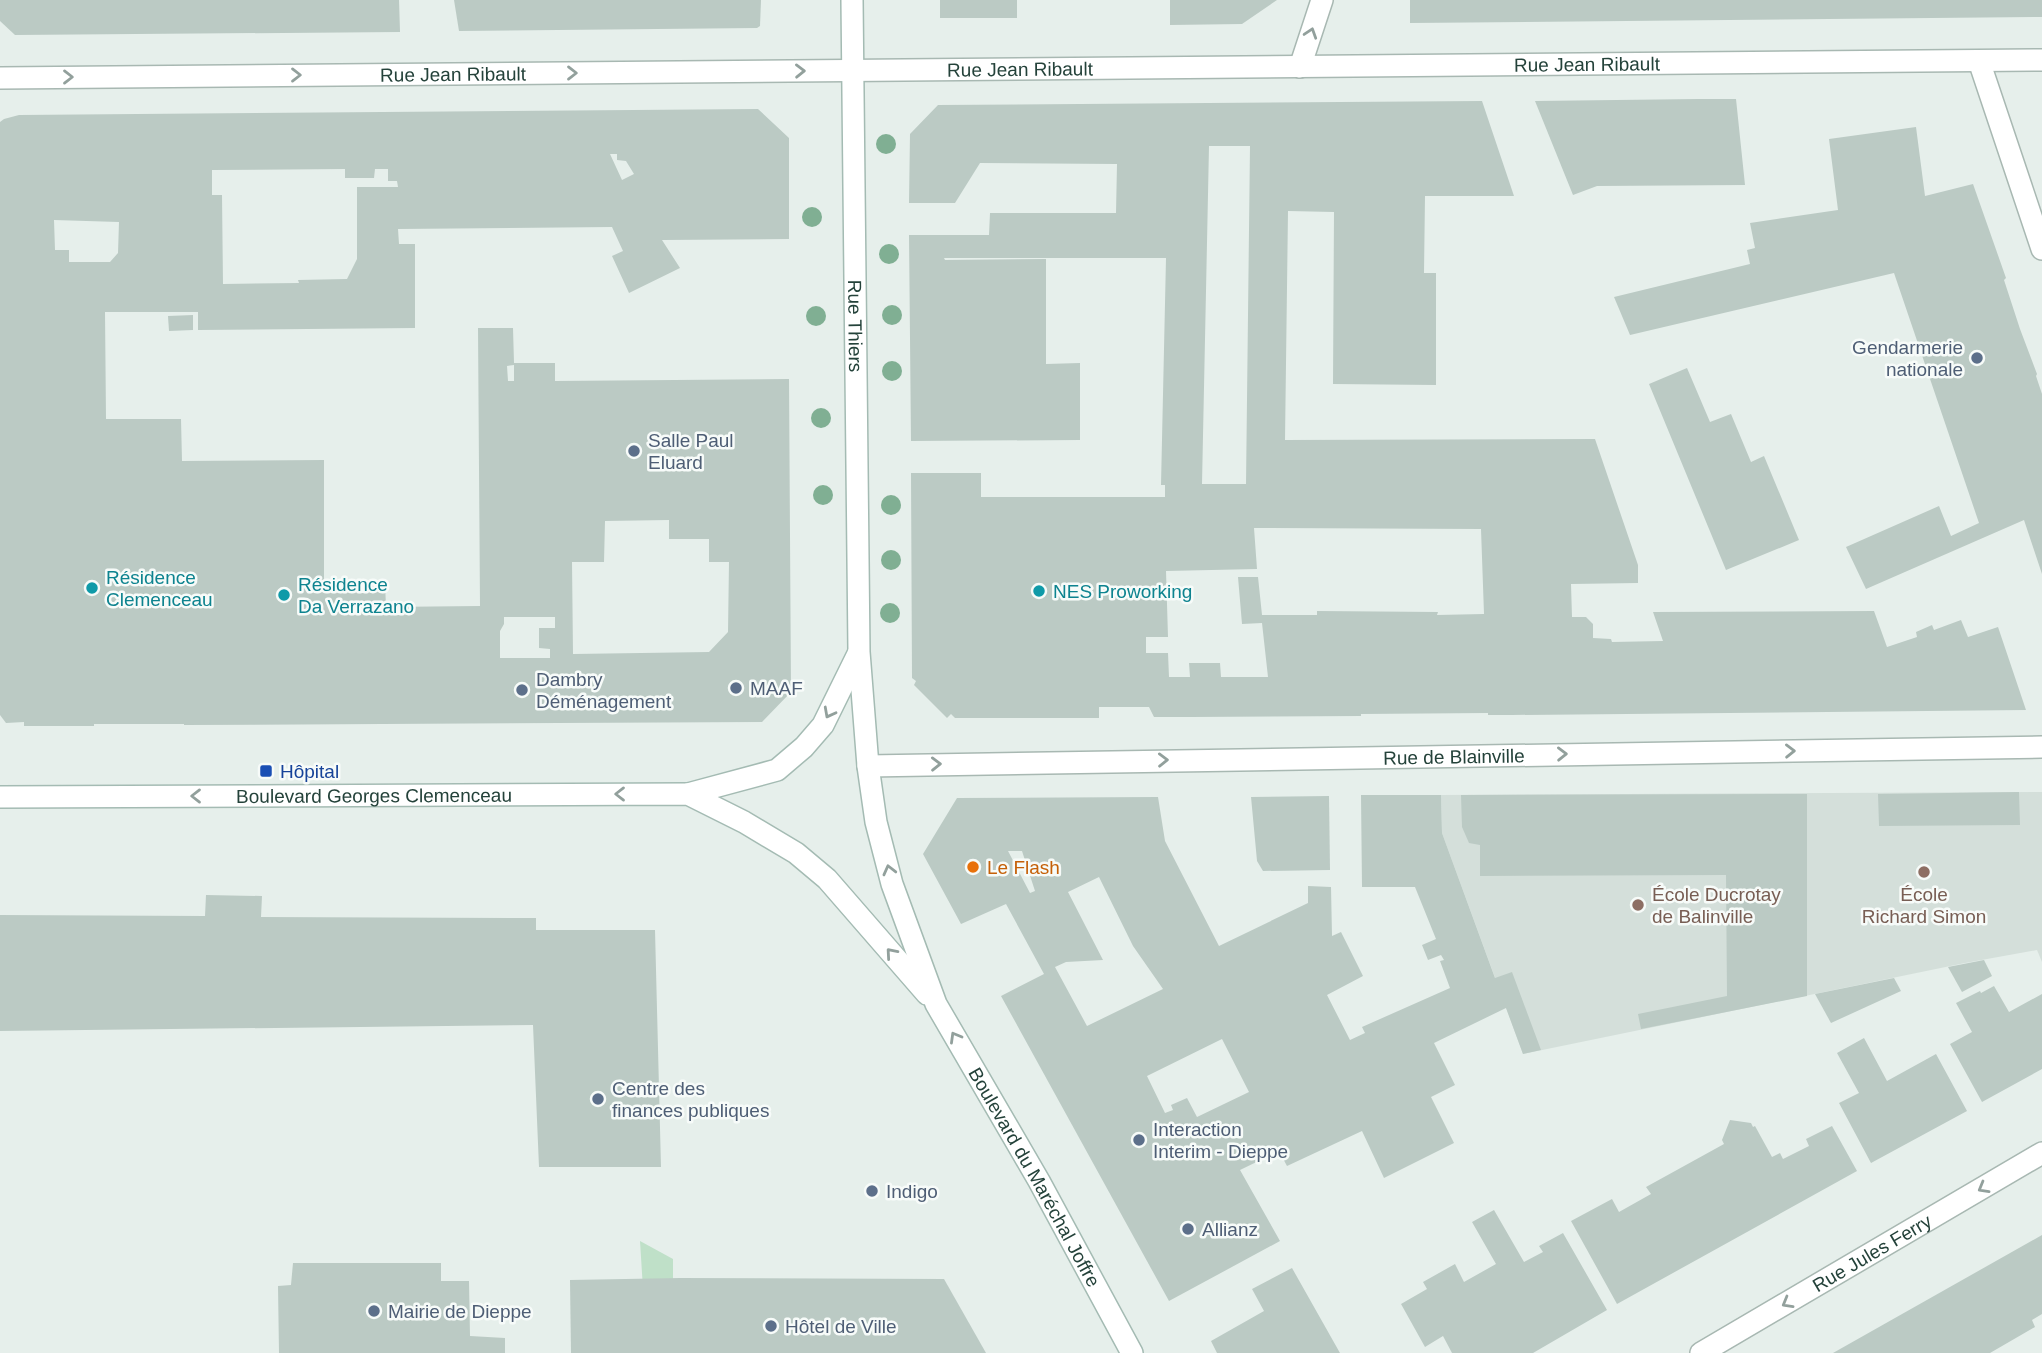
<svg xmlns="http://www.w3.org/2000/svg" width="2042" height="1353" font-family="Arial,sans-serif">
  <rect width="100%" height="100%" fill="#e6efeb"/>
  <polygon fill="#d4dfda" points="2042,792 2042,962 2037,950 1965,963 1523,1054 1442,833 1441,795"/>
  <polygon fill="#bfe0c8" points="640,1241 673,1259 673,1353 647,1353"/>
  <g fill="#bbcac4" fill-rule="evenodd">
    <polygon points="0,0 399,0 400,32 15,35 0,21"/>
    <polygon points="454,0 761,0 760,26 757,28 459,31"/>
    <rect x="940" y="0" width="77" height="18"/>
    <polygon points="1170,0 1277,0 1242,24 1170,25"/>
    <polygon points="1410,0 2042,0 2042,17 1410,23"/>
    <polygon points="1698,99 1736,99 1745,185 1597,186 1573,195 1535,101"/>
    <path d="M1482,101l32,95h-89l-1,77h12v112l-103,-1 1,-172 -46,-1 -3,229 310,-1 43,126v18l-67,1 1,33h14l7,7v14l18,1 1,3 51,-1 -10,-29 221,-1 13,36 30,-10 -1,-5 16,-7 2,5 27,-10 7,17 30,-10 28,83 -514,5h-24v-2l-127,1v2l-171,1h-36l-5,-10h-50v11h-144l-4,-4 -4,4 -33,-33 2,-4 -4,-3 -1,-205h70v24h184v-12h-4l5,-227h-222l1,2 101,-1v105l34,-1v77l-169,1 -2,-206h80l1,-22h126l1,-49 -137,-1 -25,40h-46l1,-69 28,-29zM1209,146h41l-4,338h-44zM1254,528l227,1 3,85 -47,1 1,-3 -121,-1v4h-55l-4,-38h-20l4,47 20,-1 6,54h-47l-1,-14h-31l1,14h-21l-1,-24h-22v-16h22l-2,-66 91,-2z"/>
    <path d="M758,109l31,29v101l-127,1 18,28 -51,25 -17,-37 11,-5 -11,-24 -214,2 1,15h16v84l-217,2v-18h-93l1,107h75l1,42 142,-1v124l61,-1 1,24 94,-1 -2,-278h35l1,35h41v18l234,-2 2,313 -29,30 -578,3v-1h-90v2h-70v-4l-18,1 -6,-8v-593l4,-3 15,-4zM610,154h7v6l9,1 8,13 -12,6zM345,169v9h29l1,-9h13v12h9l1,6h-41v72l-10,20 -49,1 1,3 -76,1 -1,-89h-10v-25zM54,220l65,2 -1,31 -8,9h-41v-12h-14zM514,365v16h-6l-1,-15zM669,520v19h40v23h20l-1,70 -19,20 -136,2 -1,-92h32l1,-41zM504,617h51v11h-16v20l11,1v9h-50v-27l4,-7z"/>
    <polygon points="1916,127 1925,196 1973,184 2006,278 2004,280 2020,329 2037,374 2036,376 2042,394 2042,574 2024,520 1866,589 1846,547 1939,506 1951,536 1979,523 1894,273 1630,335 1614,297 1750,264 1747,250 1755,248 1750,223 1838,210 1829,139"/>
    <polygon points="193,315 193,330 169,331 168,316"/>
    <polygon points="1687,368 1710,422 1731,414 1751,462 1764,456 1799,540 1726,570 1649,384"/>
    <polygon points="2019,792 2020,825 1879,826 1878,794"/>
    <polygon points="1807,794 1807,996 1641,1029 1638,1014 1727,996 1726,875 1480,876 1480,845 1469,843 1462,827 1461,795"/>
    <path d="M1361,795h80l1,38 53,145 17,-6 29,78 -18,4 -17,-46 -72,35 21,42 -24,12 23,46 -70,35 -22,-47 -75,35 -8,-15 -39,19 40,71 -111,60 -168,-305 43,-22 -38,-70 -45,20 -38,-70 34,-56 201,-1 7,44 54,105 89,-43v-17l23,1 1,49 9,-4 22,44 -36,19 23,45 15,-7 -3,-6 88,-39 -10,-27 4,-1 -3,-5 -13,5 -6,-15 14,-6 -21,-52h-53zM1008,851h14l13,40 -5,2zM1099,877l34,69 30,43 -76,37 -32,-59 11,-5 37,-2 -35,-68zM1222,1039l27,53 -52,25 -10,-19 -16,7 2,5 -8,3 -18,-37z"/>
    <polygon points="1329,796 1330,870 1263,871 1257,861 1251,797"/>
    <polygon points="206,895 262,896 261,917 536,918 536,930 655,930 661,1167 539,1167 533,1025 0,1031 0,915 205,916"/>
    <polygon points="1984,960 1992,976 1962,992 1948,967"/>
    <polygon points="1894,978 1901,991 1831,1023 1815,994"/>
    <polygon points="1994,986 2009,1012 2042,994 2042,1069 1982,1102 1950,1044 1972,1032 1956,1003 1980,991 1981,993"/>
    <polygon points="1864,1038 1887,1081 1936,1054 1967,1111 1871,1163 1839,1103 1859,1093 1837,1053"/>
    <polygon points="1730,1120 1751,1123 1753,1127 1755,1126 1772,1157 1780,1153 1783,1159 1809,1146 1806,1139 1832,1126 1857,1171 1617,1304 1571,1221 1612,1199 1619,1212 1651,1194 1646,1187 1724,1144 1722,1140"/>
    <polygon points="1494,1210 1524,1262 1543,1252 1539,1246 1563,1233 1607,1310 1533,1353 1452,1353 1443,1336 1425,1347 1401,1304 1427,1289 1423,1282 1455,1264 1464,1282 1496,1264 1472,1222"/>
    <polygon points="2042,1235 2042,1314 2032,1320 2035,1327 1990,1353 1833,1353"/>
    <polygon points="293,1263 441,1263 441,1281 469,1281 470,1336 505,1338 505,1353 279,1353 278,1286 291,1285"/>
    <polygon points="1292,1268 1340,1353 1217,1353 1211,1341 1264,1311 1252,1289"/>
    <polygon points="680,1278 944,1279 986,1353 571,1353 570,1280"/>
  </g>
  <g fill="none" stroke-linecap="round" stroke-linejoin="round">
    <defs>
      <g id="minor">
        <polyline points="1979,61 2042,249"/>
        <polyline points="1300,67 1322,0"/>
        <path id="s1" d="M0,78l2042,-18"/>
        <path id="s2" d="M868,766l1174,-19"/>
        <path id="s3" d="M1701,1353l341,-200"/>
      </g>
      <g id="secondary">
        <path id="s4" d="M852,0l7,652 9,114 8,56 16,62 44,120 103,177 93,172"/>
        <polyline points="688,794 777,770 804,747 823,725 858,654"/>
        <path id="s5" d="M0,797l688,-3 56,28 52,31 31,26 100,115"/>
      </g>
    </defs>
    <use href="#minor" stroke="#a8b8b2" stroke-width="24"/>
    <use href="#secondary" stroke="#a4bbb3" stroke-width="24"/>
    <use href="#minor" stroke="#fff" stroke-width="21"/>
    <use href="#secondary" stroke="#fff" stroke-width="21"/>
  </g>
  <g fill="#80af93">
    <circle cx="886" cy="144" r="10"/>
    <circle cx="812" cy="217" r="10"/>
    <circle cx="889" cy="254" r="10"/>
    <circle cx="892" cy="315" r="10"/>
    <circle cx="816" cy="316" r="10"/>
    <circle cx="892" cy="371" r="10"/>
    <circle cx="821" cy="418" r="10"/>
    <circle cx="823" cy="495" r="10"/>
    <circle cx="891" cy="505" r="10"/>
    <circle cx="891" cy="560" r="10"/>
    <circle cx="890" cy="613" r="10"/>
  </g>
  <defs><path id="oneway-chevron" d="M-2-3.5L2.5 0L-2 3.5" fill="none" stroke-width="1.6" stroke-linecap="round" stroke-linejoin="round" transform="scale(1.75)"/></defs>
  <g stroke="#92a09c">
    <use href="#oneway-chevron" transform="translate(1311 33) rotate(-72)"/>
    <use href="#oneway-chevron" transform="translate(800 71) rotate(-1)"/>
    <use href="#oneway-chevron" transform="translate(572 73)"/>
    <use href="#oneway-chevron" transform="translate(296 75)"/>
    <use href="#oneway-chevron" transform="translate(68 77)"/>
    <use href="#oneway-chevron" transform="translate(829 713) rotate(118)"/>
    <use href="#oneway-chevron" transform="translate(1790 751) rotate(-1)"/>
    <use href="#oneway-chevron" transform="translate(1562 754) rotate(-1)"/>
    <use href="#oneway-chevron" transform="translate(1163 760) rotate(-1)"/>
    <use href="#oneway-chevron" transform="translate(936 764) rotate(-1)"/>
    <use href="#oneway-chevron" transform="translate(620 794) rotate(180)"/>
    <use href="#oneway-chevron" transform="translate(196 796) rotate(180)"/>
    <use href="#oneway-chevron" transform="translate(889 870) rotate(-104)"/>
    <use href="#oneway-chevron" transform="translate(891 953) rotate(-131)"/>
    <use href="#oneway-chevron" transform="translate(955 1037) rotate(-120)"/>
    <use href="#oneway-chevron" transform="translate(1983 1188) rotate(150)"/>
    <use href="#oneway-chevron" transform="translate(1787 1303) rotate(150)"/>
  </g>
  <g fill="#5c6f8a" stroke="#f7fbf9" stroke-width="2.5">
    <circle cx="1977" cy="358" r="7"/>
    <circle cx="634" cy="451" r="7"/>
    <circle cx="736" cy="688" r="7"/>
    <circle cx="522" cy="690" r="7"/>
    <circle cx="598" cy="1099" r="7"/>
    <circle cx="1139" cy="1140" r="7"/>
    <circle cx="872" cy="1191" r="7"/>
    <circle cx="1188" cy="1229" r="7"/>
    <circle cx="374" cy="1311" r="7"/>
    <circle cx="771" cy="1326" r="7"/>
  </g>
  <g fill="#0f9aa8" stroke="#f7fbf9" stroke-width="2.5">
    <circle cx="92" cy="588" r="7"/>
    <circle cx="1039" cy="591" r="7"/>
    <circle cx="284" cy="595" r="7"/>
  </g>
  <rect fill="#1a4fb4" stroke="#f7fbf9" stroke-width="2.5" x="259" y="764" width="14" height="14" rx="3.5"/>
  <circle fill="#e8710a" stroke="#f7fbf9" stroke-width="2.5" cx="973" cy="867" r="7"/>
  <g fill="#8d6e63" stroke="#f7fbf9" stroke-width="2.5">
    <circle cx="1924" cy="872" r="7"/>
    <circle cx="1638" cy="905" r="7"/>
  </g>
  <g text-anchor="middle" stroke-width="5" stroke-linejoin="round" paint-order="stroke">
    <g font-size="19" fill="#24423a" stroke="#f7fbf9">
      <text dy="7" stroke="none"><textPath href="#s1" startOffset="1587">Rue Jean Ribault</textPath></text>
      <text dy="7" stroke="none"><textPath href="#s1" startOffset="1020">Rue Jean Ribault</textPath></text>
      <text dy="7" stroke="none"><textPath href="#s1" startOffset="453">Rue Jean Ribault</textPath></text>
      <text dy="7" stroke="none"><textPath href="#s4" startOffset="326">Rue Thiers</textPath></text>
      <text dy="7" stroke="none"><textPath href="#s2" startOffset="586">Rue de Blainville</textPath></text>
      <text dy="7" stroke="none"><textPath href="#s5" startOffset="374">Boulevard Georges Clemenceau</textPath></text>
      <text dy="7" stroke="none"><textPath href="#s4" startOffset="1214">Boulevard du Maréchal Joffre</textPath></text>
      <text dy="7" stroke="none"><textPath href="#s3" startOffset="198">Rue Jules Ferry</textPath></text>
    </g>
    <g font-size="19" fill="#4e5e75" stroke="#f7fbf9" text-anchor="start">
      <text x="1963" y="354" text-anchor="end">Gendarmerie<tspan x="1963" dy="22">nationale</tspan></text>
      <text x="648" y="447">Salle Paul<tspan x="648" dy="22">Eluard</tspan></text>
      <text x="536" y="686">Dambry<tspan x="536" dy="22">Déménagement</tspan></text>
      <text x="750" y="695">MAAF</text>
      <text x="612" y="1095">Centre des<tspan x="612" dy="22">finances publiques</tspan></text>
      <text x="1153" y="1136">Interaction<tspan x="1153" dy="22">Interim - Dieppe</tspan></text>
      <text x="886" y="1198">Indigo</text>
      <text x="1202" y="1236">Allianz</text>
      <text x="388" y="1318">Mairie de Dieppe</text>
      <text x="785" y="1333">Hôtel de Ville</text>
    </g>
    <g font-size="19" fill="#0d838f" stroke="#f7fbf9" text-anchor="start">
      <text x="106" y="584">Résidence<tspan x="106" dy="22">Clemenceau</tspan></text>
      <text x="298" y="591">Résidence<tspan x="298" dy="22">Da Verrazano</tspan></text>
      <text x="1053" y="598">NES Proworking</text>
    </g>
    <g font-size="19" fill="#164399" stroke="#f7fbf9" text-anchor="start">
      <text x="280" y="778">Hôpital</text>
    </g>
    <g font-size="19" fill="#c56008" stroke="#f7fbf9" text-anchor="start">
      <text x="987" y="874">Le Flash</text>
    </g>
    <g font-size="19" fill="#785e54" stroke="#f7fbf9" text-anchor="start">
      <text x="1652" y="901">École Ducrotay<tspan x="1652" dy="22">de Balinville</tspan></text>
      <text x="1924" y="901" text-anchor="middle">École<tspan x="1924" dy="22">Richard Simon</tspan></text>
    </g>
  </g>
</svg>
